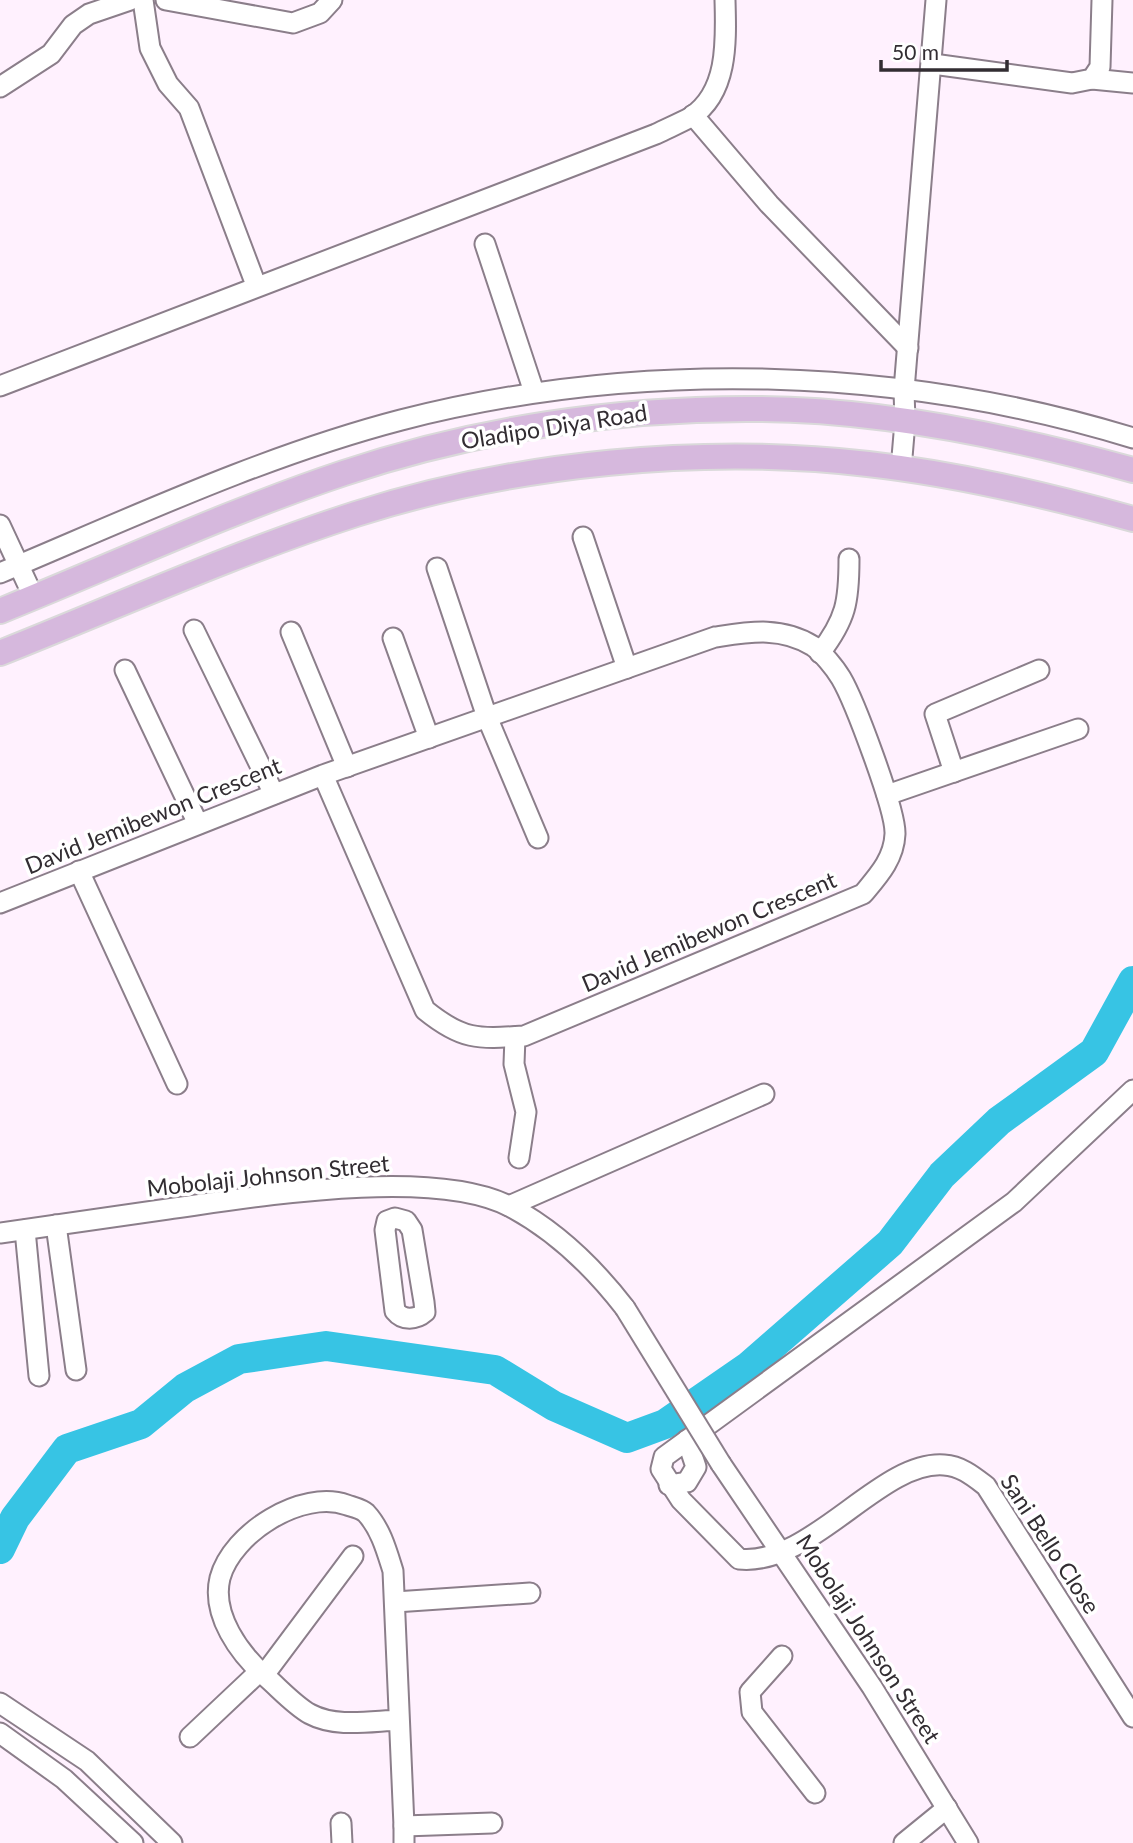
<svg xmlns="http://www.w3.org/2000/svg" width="1133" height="1843" font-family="Lato,sans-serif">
  <rect width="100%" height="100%" fill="#fff1fe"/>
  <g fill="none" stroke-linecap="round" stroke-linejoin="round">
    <polyline stroke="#37c4e4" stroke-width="30" points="0,1549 15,1518 67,1449 141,1424 185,1388 239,1359 326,1346 495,1370 554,1406 627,1438 665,1424 749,1366 890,1243 942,1175 999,1121 1094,1052 1133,981"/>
    <defs>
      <g id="minor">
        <polyline points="143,0 150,48 168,84 189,108 256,285"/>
        <polyline points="166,0 293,23 320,13 332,0"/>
        <polyline points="933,64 1072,83 1092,79 1100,67 1102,0"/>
        <polyline points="1092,79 1133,83"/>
        <polyline points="0,87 51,54 73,25 89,14 130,0"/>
        <polyline points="693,115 769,204 908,348"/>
        <polyline points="485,244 534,392"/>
        <path d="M0,386l656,-252c12,-6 24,-11 35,-17 38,-25 35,-78 34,-117"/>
        <polyline points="901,469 905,422 904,390 936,0"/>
        <polyline points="0,525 34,598"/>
        <polyline points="583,537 627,668"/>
        <polyline points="437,568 487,717 538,838"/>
        <path d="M0,573c131,-55 263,-117 401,-153 238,-61 497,-54 732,18"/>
        <polyline points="194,630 274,794"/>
        <polyline points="291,632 347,767"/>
        <polyline points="393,638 429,738"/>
        <path d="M820,653c26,-34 29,-51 29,-94"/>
        <polyline points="125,670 198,824"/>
        <polyline points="954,772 935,714 1039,670"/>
        <polyline points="887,795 1078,729"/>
        <polyline points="79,871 177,1084"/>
        <path d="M0,903l323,-128 392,-138c34,-5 66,-11 98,9 9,6 22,22 28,32 13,22 55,132 54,156 -1,25 -17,42 -32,60l-339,142c-47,3 -62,4 -99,-26l-102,-235"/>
        <polyline points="515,1037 514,1064 526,1112 519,1158"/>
        <path d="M1133,1090l-119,112 -350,255 -3,12 20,31 58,59c72,8 141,-99 205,-94 17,1 29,11 42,21l147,231"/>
        <polyline points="509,1206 764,1094"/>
        <path d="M395,1218l11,3 6,9 12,72 1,10c-9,8 -22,9 -30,-1l-10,-81 2,-9z"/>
        <polyline points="56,1225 76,1370"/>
        <polyline points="25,1230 39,1376"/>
        <path d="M0,1233c56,-8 112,-16 168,-24 87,-12 265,-43 343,-2 45,24 83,61 114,101"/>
        <polyline points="721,1464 872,1687 968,1843"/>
        <polyline points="669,1485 687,1482 696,1467 687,1440"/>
        <polyline points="395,1602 530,1593"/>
        <polyline points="782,1656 750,1692 752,1712 815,1793"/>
        <polyline points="264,1675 353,1556"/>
        <polyline points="0,1703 87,1761 172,1843"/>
        <path d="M399,1720c-28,1 -63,8 -89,-6 -16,-9 -31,-26 -45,-38 -25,-22 -54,-61 -45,-98 12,-45 82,-89 127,-73 6,2 15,4 19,8 15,16 21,39 27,58l11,255v17"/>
        <polyline points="0,1733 64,1779 133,1843"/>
        <polyline points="190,1737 260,1671"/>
        <polyline points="341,1823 342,1843"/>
        <polyline points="404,1826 492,1823"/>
        <polyline points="904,1843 947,1808"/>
      </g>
      <g id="major">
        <path d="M0,611c114,-46 227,-99 344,-138 131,-44 274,-65 412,-64 121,0 261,29 377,61"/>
        <path d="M0,653c118,-47 235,-100 356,-139 159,-51 347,-69 512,-50 90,10 178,31 265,55"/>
      </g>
    </defs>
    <use href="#minor" stroke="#8b7e8a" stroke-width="23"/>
    <use href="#major" stroke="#dad9da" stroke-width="28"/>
    <use href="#minor" stroke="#fff" stroke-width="19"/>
    <use href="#major" stroke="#d6b8dd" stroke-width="24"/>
    <defs>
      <polyline id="minor-bridge" points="625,1308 721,1464"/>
    </defs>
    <use href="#minor-bridge" stroke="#8b7e8a" stroke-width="23" stroke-linecap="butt"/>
    <use href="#minor-bridge" stroke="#fff" stroke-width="19"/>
  </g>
  <g text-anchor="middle" stroke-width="7" stroke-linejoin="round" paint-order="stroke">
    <g font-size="23" fill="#322d32" stroke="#fff">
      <text transform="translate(554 427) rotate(-9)" y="8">Oladipo Diya Road</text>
      <text transform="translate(153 816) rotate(-22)" y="8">David Jemibewon Crescent</text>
      <text transform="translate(709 932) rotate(-23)" y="8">David Jemibewon Crescent</text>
      <text transform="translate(268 1176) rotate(-6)" y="8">Mobolaji Johnson Street</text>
      <text transform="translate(1050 1544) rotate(57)" y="8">Sani Bello Close</text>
      <text transform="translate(868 1639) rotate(57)" y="8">Mobolaji Johnson Street</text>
    </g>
  </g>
  <path d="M881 60v10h126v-10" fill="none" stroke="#322d32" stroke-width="3.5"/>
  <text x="892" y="60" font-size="21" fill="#322d32" stroke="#ffffff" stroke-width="5" paint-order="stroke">50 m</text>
</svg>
